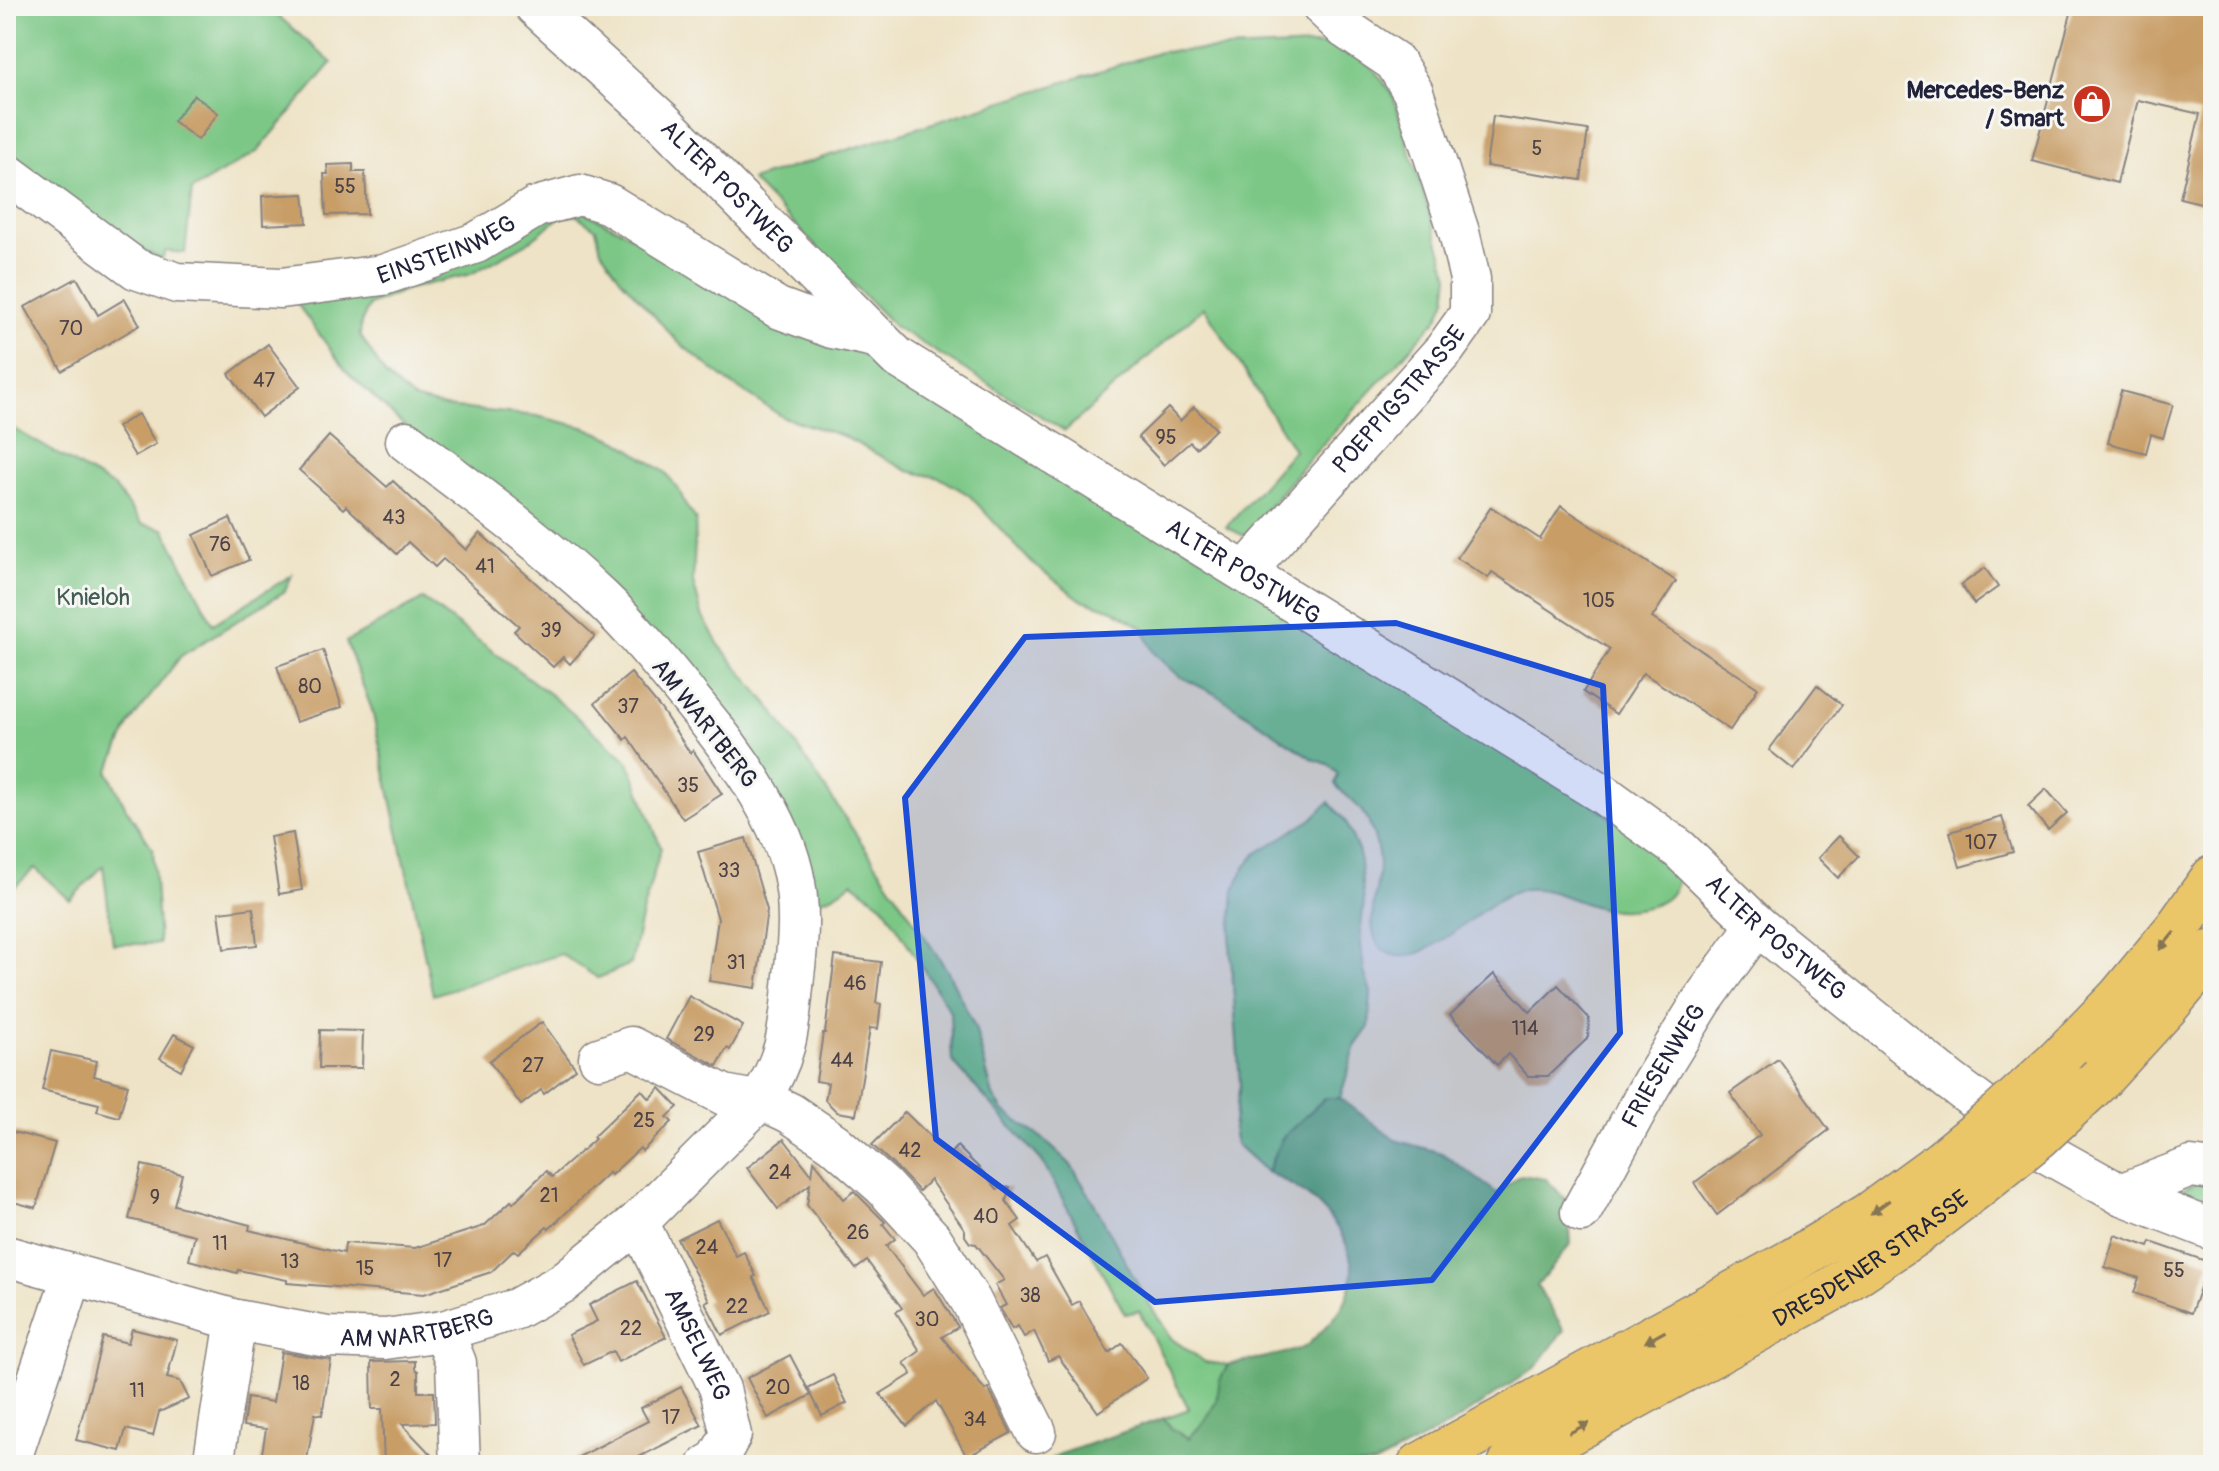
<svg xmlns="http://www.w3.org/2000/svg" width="2219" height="1471" font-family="Pangolin,sans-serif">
  <rect width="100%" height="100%" fill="#f6f6f2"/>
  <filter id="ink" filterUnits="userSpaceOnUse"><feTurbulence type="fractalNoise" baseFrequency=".0125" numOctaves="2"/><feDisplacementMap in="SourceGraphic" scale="16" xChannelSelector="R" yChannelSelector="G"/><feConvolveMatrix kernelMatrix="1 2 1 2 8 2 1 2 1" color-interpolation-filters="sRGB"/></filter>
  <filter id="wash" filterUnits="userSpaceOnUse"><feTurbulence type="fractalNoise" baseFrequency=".006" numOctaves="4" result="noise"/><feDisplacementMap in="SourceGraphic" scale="32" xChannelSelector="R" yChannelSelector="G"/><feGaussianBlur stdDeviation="1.8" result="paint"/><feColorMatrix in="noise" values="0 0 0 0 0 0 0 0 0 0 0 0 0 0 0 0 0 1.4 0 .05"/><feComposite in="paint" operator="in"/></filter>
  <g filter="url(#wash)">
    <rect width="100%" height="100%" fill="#eee3c6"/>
    <g fill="#7bc786" stroke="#4e7460" stroke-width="2">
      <polygon points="6,6 267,6 332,63 258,151 192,190 185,253 166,251 162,259 126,243 6,154"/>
      <polygon points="1315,45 1337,46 1369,64 1392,93 1449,276 1446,299 1438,318 1304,465 1244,536 1226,527 1294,450 1204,307 1065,431 894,326 751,180 1160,52"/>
      <path d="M574,207l270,133 697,422 140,111c-3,9 -7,20 -15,26 -14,10 -41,13 -59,10 -27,-3 -53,-23 -82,-20 -41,4 -104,93 -143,60 -20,-18 -3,-60 -3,-83 0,-13 -4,-29 -9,-41 -7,-18 -23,-27 -35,-41l3,-10 -10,-10 -15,-5 -94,-63 -40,-20 -26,-24 -10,-24 -30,-18 -33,-11 -48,-36 -63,-68 -29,-17 -32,-7 -65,-35 -60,-19 -53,-34 -52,-41 -58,-64 -19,-28 -5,-21 -20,-14 -16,2 -34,27 -55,30 -64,15 -38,16 -8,18 -1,12 26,41 27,23 32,8 92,9 50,12 31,13 47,31 14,18 7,16 10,13 -3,63 9,33 17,30 53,64 175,261 28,57 18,69 10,15 39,27 28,26 19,30 54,100 29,45 33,23 23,3 -8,15 -4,22 -11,19 -16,17 -17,-9 -8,-11 25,-9 -50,-98 -14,3 -83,-153 -90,-100 -2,-50 -67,-106 -31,-23c-14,12 -25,18 -44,20l-54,-131 -341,-337 -67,-63 -53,-73z"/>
      <polygon points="6,424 114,487 142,524 164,529 213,624 292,575 285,591 181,656 130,723 108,772 126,808 153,849 159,944 113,944 103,866 70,900 35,868 6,895"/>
      <polygon points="423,599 551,695 629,762 661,848 642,913 631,964 598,978 561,954 433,995 372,710 346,642"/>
      <polygon points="1329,802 1346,822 1359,853 1364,902 1360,935 1364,972 1371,992 1369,1027 1356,1045 1340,1098 1325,1098 1282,1138 1267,1172 1236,1144 1233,1129 1240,1084 1230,943 1234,891 1243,870 1257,853 1312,819"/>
      <polygon points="2213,1176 2213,1210 2180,1198 2176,1192"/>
    </g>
    <path fill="#64ac73" stroke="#436757" stroke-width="2" d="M1325,1098h15l55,42 47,13 55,40 24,-18 25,4 22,23 3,42 -34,42 27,44 -28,37 -88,59 -75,39h-329l14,-10 106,-37 8,11 17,9 16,-17 11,-19 4,-22 8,-15c16,-4 68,-12 78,-19 6,-5 12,-12 18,-17 40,-38 35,-80 -1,-119 -15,-17 -36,-28 -56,-38l15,-34z"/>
    <g id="blocks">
      <g fill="#c89d66">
        <polygon points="2073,6 2213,6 2213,206 2180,198 2200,114 2138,100 2117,183 2032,161"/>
        <polygon points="194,95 218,113 198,140 173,121"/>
        <polygon points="1493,116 1588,130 1581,180 1486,166"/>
        <polygon points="353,164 353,172 365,172 367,214 326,215 324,174 328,174 327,165"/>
        <polygon points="304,194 307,223 263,225 262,196"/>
        <polygon points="77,278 98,315 125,299 140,325 62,371 25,307"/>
        <polygon points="268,344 300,387 261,417 229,374"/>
        <polygon points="2121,391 2173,405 2163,438 2151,434 2146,453 2108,443"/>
        <polygon points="1194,407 1216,429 1196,448 1190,442 1164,465 1138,437 1168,408 1180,421"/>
        <polygon points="138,414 156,444 135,456 117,427"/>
        <polygon points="329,436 387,487 393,481 466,550 480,533 595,636 570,664 563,657 553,667 514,631 519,626 443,559 435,567 408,542 397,554 346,506 343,509 299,470"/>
        <polygon points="1561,506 1676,581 1652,618 1758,688 1730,730 1643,673 1616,714 1583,692 1610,649 1492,572 1488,578 1457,558 1491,507 1540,539"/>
        <polygon points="230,518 249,560 212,576 194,535"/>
        <polygon points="1985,568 1998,587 1974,604 1961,585"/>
        <polygon points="323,650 342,707 296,722 277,666"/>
        <polygon points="631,673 661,709 690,753 693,750 722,794 683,819 628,737 625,740 595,703"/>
        <polygon points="1817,685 1842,705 1794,770 1769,750"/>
        <polygon points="2046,789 2067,813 2048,830 2028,806"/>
        <polygon points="2002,817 2013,852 1960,867 1950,832"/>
        <polygon points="293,833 302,890 279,894 270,837"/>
        <polygon points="1839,836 1859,856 1838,878 1818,858"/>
        <polygon points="746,838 767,910 756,988 709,981 718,919 698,852"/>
        <polygon points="253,908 257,945 224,949 219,912"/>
        <polygon points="835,956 881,962 876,1003 881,1004 878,1029 870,1028 856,1115 837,1112 825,1100 828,1083 816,1081 823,1033 825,1033"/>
        <polygon points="1494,974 1530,1012 1558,985 1589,1018 1588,1038 1548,1076 1528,1076 1508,1054 1497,1065 1450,1015"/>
        <polygon points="689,996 743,1026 730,1050 727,1048 717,1066 666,1039"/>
        <polygon points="542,1022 576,1069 544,1094 541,1090 521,1105 489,1061"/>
        <polygon points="320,1030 363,1031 362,1068 319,1068"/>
        <polygon points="174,1034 194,1045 181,1070 160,1058"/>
        <polygon points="51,1051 97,1061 94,1076 128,1085 119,1117 97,1111 99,1104 42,1090"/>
        <polygon points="1778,1059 1829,1130 1717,1215 1694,1183 1760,1135 1730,1093"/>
        <polygon points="660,1088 678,1107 667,1117 672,1122 642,1151 640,1148 611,1175 609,1172 549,1229 547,1227 518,1253 514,1250 491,1272 424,1294 287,1283 287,1280 238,1270 237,1273 189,1260 195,1235 129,1219 142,1165 182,1174 174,1205 250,1225 249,1230 344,1253 345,1243 415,1248 484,1226 511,1201 513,1203 546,1171 552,1177 595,1139 593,1137 642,1090 650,1099"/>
        <polygon points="905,1112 949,1155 957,1146 984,1173 997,1189 1010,1187 1006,1201 1020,1220 1012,1226 1036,1262 1045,1257 1072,1305 1079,1301 1109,1353 1122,1343 1147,1378 1098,1412 1058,1356 1048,1361 1034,1331 1024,1337 1018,1326 1012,1329 1000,1308 1006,1305 995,1285 1004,1280 976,1244 970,1243 965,1236 965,1230 930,1180 919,1191 898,1169 872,1145"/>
        <polygon points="6,1130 55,1143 36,1208 6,1200"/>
        <polygon points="784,1139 812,1175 814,1161 844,1199 854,1191 885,1222 883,1224 895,1239 886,1246 923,1295 934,1288 958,1327 942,1337 985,1390 988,1388 1011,1433 967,1457 936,1401 907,1426 880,1394 912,1374 904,1363 920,1351 896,1312 902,1308 867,1261 856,1269 807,1205 810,1184 778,1209 747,1168"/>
        <polygon points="717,1219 736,1256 744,1252 756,1276 753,1277 770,1311 722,1335 705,1302 709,1300 677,1239"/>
        <polygon points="2115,1235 2149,1247 2151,1242 2209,1262 2191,1313 2134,1293 2139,1278 2105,1267"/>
        <polygon points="637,1281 666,1337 618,1362 613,1351 584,1365 568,1335 597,1321 589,1305"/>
        <polygon points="132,1329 177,1340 167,1378 180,1381 189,1399 159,1412 153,1436 126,1429 120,1451 76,1440 103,1337 128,1343"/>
        <polygon points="281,1352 331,1360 322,1415 315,1414 306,1465 260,1465 266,1429 243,1426 247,1398 273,1402"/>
        <polygon points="790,1355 811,1395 768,1418 747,1378"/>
        <polygon points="415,1361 415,1369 418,1371 418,1392 434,1392 435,1423 402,1424 437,1461 437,1465 384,1465 382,1409 372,1409 371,1362"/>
        <polygon points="833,1375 847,1403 822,1416 808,1388"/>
        <polygon points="681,1387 702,1425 639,1457 643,1465 563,1465 648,1421 641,1408"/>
      </g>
    </g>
  </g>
  <g filter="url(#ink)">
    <use href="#blocks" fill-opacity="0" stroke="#888280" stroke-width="2"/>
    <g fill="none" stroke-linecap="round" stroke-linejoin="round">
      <defs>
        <g id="minor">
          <path id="s1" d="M535,6l127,115 235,236 706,437 76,55 78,76 193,156 95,71 75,42 93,36"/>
          <path id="s2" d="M6,173l130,96 41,14 104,5 102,-13 93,-32 60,-36 44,-12 29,9 169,104 54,20 47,10"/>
          <path id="s3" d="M1246,571l199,-222 25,-35v-35l-11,-47 -46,-140 -18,-30 -49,-33 -24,-23"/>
          <polyline points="599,1058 631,1047 724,1095 771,1104 790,1113 834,1143 883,1186 932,1239 971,1301 1036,1432"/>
          <polyline points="2120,1194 2191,1167 2213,1170"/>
          <path id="s4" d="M1581,1212l70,-128 51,-83 55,-76"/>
          <path id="s5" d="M638,1222l82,167 11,46 -14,25 -9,5"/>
          <path id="s6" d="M6,1256l230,64 91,17 58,2 58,-8 73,-22 47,-26 75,-61 120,-120c30,-44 31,-74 36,-126 4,-33 7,-69 -1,-103 -13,-58 -59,-121 -97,-167 -30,-37 -61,-76 -96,-109 -60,-57 -129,-106 -194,-156"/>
          <polyline points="443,1331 456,1363 460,1465"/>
          <polyline points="9,1465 73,1274"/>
          <polyline points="213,1465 236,1320"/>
        </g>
        <g id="major">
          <polyline points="2058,1061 2120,997 2178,927 2213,878"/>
          <polyline points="2101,1078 2164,1009 2213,951"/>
          <polyline points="1420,1465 1794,1260 1869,1215 1943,1161"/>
          <path id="s7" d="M1510,1465l324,-177 82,-55 59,-45"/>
        </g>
      </defs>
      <use href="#minor" stroke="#888280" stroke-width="43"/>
      <use href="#major" stroke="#888280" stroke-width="47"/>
      <use href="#minor" stroke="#fff" stroke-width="40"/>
      <use href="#major" stroke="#ebc669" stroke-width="44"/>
      <defs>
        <g id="major-bridge">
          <polyline points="1943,1161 1999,1115 2058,1061"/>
          <polyline points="1975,1188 2038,1137 2101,1078"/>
        </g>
      </defs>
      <use href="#major-bridge" stroke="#888280" stroke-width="47" stroke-linecap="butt"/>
      <use href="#major-bridge" stroke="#ebc669" stroke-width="44"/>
    </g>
    <defs><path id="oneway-solid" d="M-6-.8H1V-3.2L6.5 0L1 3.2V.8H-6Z" transform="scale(2)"/></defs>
    <g fill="#867452">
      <use href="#oneway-solid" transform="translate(2167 941) rotate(130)"/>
      <use href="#oneway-solid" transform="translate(1880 1207) rotate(144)"/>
      <use href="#oneway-solid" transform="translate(1655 1337) rotate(151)"/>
      <use href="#oneway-solid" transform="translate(1579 1428) rotate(-28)"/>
    </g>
  </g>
  <path fill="#1d4ed8" fill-opacity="0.2" stroke="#1d4ed8" stroke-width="6" stroke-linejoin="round" d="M1396,623l207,63 17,347 -188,247 -277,22 -219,-163 -31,-341 120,-161z"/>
  <defs>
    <symbol id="shop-disc" viewBox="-11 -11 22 22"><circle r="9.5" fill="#c8321e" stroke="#f6f6f2"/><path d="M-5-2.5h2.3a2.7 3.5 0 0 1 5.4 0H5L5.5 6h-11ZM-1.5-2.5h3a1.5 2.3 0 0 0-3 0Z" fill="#fff"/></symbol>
  </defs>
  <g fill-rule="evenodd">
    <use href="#shop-disc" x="2070" y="82" width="44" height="44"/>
  </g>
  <g text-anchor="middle" stroke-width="6" stroke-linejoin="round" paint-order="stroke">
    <g font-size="20" fill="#4c4146">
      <text x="1537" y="155">5</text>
      <text x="345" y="193">55</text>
      <text x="71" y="335">70</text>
      <text x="264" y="387">47</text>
      <text x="1166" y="444">95</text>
      <text x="394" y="524">43</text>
      <text x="220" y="551">76</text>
      <text x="485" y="573">41</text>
      <text x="1599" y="607">105</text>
      <text x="551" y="637">39</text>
      <text x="310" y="693">80</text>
      <text x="628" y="713">37</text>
      <text x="688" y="792">35</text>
      <text x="1981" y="849">107</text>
      <text x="729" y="877">33</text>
      <text x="736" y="969">31</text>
      <text x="855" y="990">46</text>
      <text x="1525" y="1035">114</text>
      <text x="704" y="1041">29</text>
      <text x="842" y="1067">44</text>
      <text x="533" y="1072">27</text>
      <text x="644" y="1127">25</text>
      <text x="910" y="1157">42</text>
      <text x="780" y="1179">24</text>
      <text x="549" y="1202">21</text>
      <text x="155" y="1204">9</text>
      <text x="986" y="1223">40</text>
      <text x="858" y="1239">26</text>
      <text x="220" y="1250">11</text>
      <text x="707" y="1254">24</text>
      <text x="443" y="1267">17</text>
      <text x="290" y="1268">13</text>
      <text x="365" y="1275">15</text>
      <text x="2174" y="1277">55</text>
      <text x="1030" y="1302">38</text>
      <text x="737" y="1313">22</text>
      <text x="927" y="1326">30</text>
      <text x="631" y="1335">22</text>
      <text x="395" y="1386">2</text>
      <text x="301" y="1390">18</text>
      <text x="778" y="1394">20</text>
      <text x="137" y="1397">11</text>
      <text x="671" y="1424">17</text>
      <text x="975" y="1426">34</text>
    </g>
    <g font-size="24" font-weight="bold" fill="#22223b" stroke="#f6f6f2" text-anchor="end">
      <text x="2064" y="98">Mercedes-Benz<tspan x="2064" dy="28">/ Smart</tspan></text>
    </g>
    <g font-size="24" fill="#22223b" stroke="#f6f6f2">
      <text dy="8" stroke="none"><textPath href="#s1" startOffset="264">ALTER POSTWEG</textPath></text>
      <text dy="8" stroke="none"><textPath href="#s2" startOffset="480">EINSTEINWEG</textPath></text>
      <text dy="8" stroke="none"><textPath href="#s3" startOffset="230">POEPPIGSTRASSE</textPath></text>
      <text dy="8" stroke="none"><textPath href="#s1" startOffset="912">ALTER POSTWEG</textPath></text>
      <text transform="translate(705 723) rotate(52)" y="8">AM WARTBERG</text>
      <text dy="8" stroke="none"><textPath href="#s1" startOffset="1560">ALTER POSTWEG</textPath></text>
      <text dy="8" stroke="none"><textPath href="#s4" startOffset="168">FRIESENWEG</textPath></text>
      <text dy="8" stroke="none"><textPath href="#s7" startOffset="416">DRESDENER STRASSE</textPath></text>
      <text dy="8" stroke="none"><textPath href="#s6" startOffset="422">AM WARTBERG</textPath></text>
      <text dy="8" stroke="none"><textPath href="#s5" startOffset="136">AMSELWEG</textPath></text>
    </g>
    <g font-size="24" fill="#415c55" stroke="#f6f6f2">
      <text x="93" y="605">Knieloh</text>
    </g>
  </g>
  <rect width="2219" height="1471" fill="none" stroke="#f6f6f2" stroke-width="32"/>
</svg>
